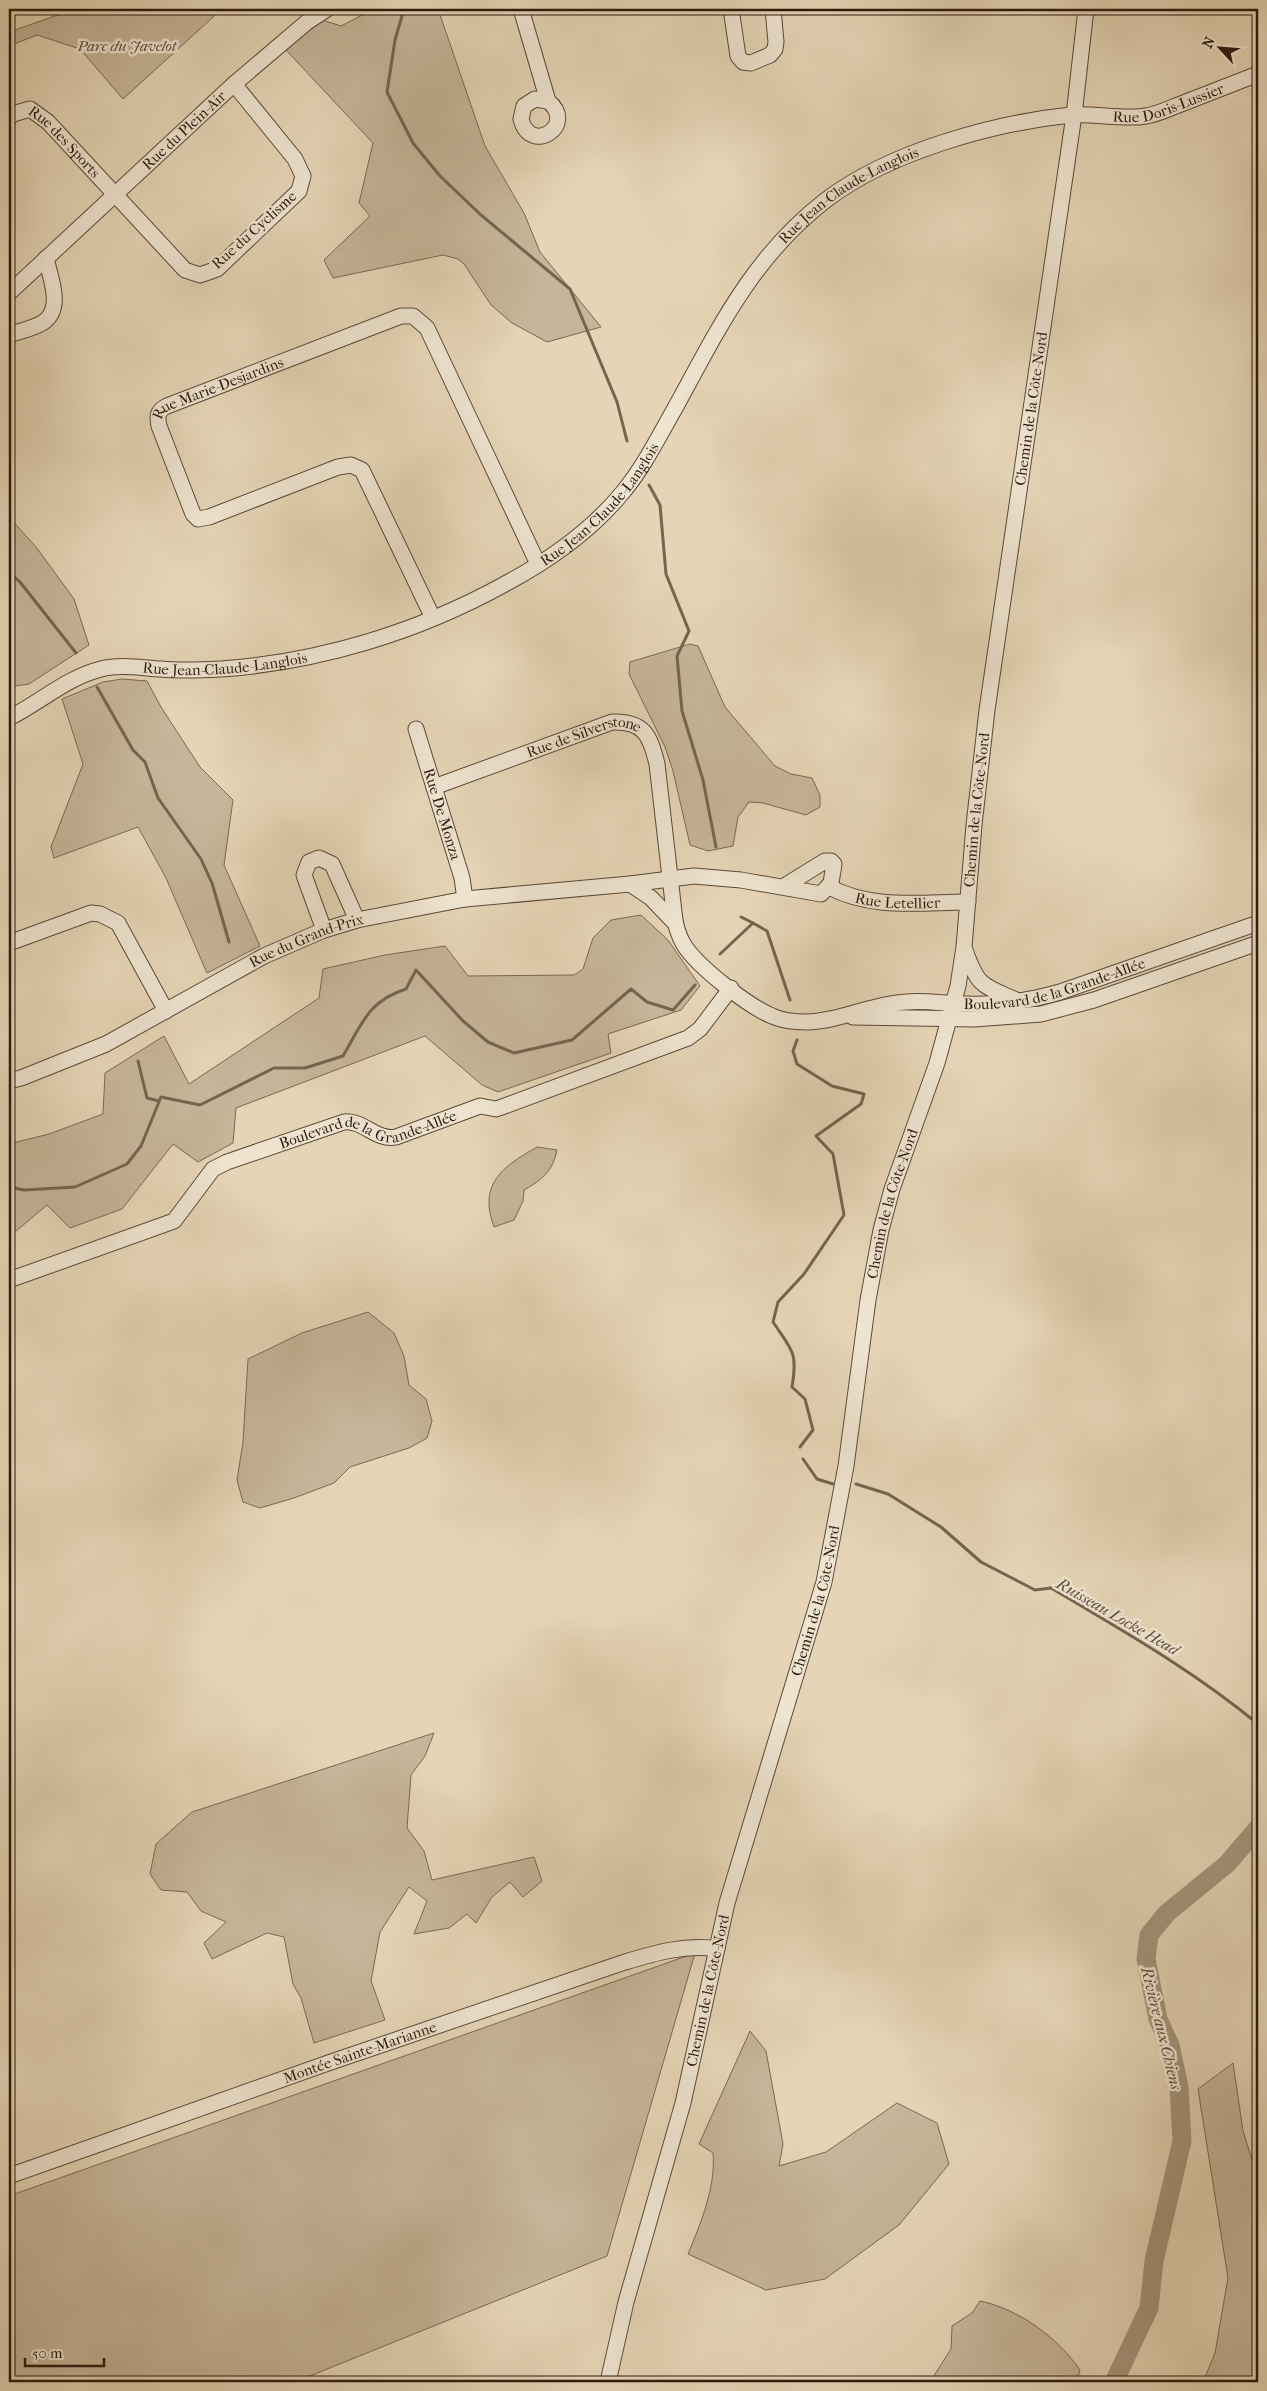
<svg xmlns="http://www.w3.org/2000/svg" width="1267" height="2391" font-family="'IM FELL French Canon',serif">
  <rect width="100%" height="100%" fill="#e5d5b6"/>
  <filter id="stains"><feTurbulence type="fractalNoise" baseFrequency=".004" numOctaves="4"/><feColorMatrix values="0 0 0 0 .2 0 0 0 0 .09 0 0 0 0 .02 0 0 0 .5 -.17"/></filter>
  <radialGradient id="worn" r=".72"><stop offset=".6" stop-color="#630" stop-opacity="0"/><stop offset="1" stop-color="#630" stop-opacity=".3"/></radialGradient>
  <g fill="#c6b599" stroke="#7a6854">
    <polygon points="75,9 222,9 123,99 80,49 37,35 9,46 9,32"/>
    <polygon points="374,9 438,9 485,146 524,213 540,252 601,327 547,342 512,323 491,305 464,264 458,259 443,255 333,278 324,260 370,216 359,203 373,143 286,50 322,20 341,26"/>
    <polygon points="9,517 36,547 74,599 89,645 29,684 9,687"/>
    <polygon points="690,644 698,646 725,707 775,766 791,774 812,778 820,795 820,807 806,815 763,803 749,802 738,817 733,846 708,851 690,845 673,771 665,747 629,674 630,662"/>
    <polygon points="122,679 147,681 161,707 200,767 233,800 224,865 260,946 207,973 166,878 138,827 54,858 51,847 83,764 62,699 103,682"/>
    <polygon points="641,915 668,940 700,986 681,1010 608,1034 611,1053 498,1092 482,1085 425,1036 236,1108 233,1143 198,1162 173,1144 122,1209 70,1228 47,1205 9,1237 9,1144 49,1134 103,1114 105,1073 164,1036 189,1084 319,998 323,969 385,955 445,946 468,976 574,975 583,969 593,938 611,920"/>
    <path d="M537,1147l20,3c-4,21 -15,30 -33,40l-1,11 -9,19 -20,7c-16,-43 8,-60 43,-80z"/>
    <polygon points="368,1312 394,1333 404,1356 409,1385 426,1399 432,1421 427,1438 409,1448 350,1467 334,1483 294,1498 260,1508 243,1502 237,1480 243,1442 248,1359 302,1333"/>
    <polygon points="434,1733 425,1756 411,1775 407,1828 424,1851 432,1880 534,1857 542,1881 523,1897 510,1882 492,1897 476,1923 467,1914 449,1928 414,1934 427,1901 409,1887 380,1932 371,1981 385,2020 314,2043 301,1998 293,1984 284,1937 267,1933 212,1959 204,1943 226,1922 201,1911 187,1892 161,1890 150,1874 156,1844 192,1812"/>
    <polygon points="695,1953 607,2256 295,2382 9,2382 9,2196"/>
    <path d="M750,2031l16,20 17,93 -4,22 47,-14 71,-49 40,20 12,41 -50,61 -74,54 -59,11 -78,-36c13,-31 28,-68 25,-101l-14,-9z"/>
    <polygon points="1233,2063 1243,2131 1258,2179 1258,2382 1203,2382 1215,2353 1228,2278 1198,2089"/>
    <path d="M980,2301c39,8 78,37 100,69l-3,12h-147l21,-33 1,-23 20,-13z"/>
  </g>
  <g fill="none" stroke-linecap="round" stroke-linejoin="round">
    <g stroke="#766451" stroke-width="3">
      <polyline points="404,9 395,40 387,92 413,143 440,176 481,215 570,289 617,402 627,441"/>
      <polyline points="649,485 660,505 666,574 689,631 677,656 682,711 703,780 716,847"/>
      <polyline points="9,572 20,582 76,653"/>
      <polyline points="97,687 133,750 145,762 158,798 201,859 212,883 229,942"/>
      <polyline points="741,917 753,923"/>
      <polyline points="720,954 753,923 767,931 790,1000"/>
      <path d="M797,1040l-4,11 4,13 35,22 32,8 -3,10 -45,32 17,18 11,61 -40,59 -26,28 -5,20c19,28 25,30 19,65l13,12 8,31 -13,17"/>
      <polyline points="138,1061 147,1098 159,1101"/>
      <path d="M9,1187l15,3 51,-3 52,-23 14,-18 20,-49 39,8 74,-37h31l38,-12c19,-32 25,-55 63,-67l10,-19 47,51 25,21 26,11 58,-13 59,-51 16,13 26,8 22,-25"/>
      <polyline points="803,1459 817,1479 833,1484"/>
      <path d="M856,1484l32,10 53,33 40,35 54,28 16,-2c71,42 143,83 207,136"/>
    </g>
    <polyline stroke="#a6957d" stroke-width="19" points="1114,2382 1149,2308 1154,2261 1182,2141 1179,2087 1170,2045 1158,2019 1146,1959 1149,1935 1167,1913 1227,1864 1258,1828"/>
    <defs>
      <g id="minor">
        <path d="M521,9l27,92c30,24 -18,55 -27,18l3,-13 11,-7 13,2"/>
        <polyline points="731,9 738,56 743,62 751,63 770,55 775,49 776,42 773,9"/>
        <path id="s1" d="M9,118l4,-4 17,-5 18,13 137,148 15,5 17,-6 82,-78 4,-15 -8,-17 -61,-75"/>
        <path id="s2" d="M9,293l225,-209 73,-62 20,-13"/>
        <path d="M9,335c10,-4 28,-7 36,-14 18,-14 5,-44 1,-63"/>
        <path id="s3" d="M433,618l-71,-148 -11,-5 -13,2 -129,50 -11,2 -5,-5 -34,-88c-2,-10 -2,-15 8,-20l234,-90h12l14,12 111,236"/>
        <path id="s4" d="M9,718c30,-15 59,-41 92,-49 19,-5 41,-1 60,0 20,2 40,1 60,0 99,-7 197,-37 284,-85 43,-23 87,-54 118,-92 20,-24 35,-54 51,-82 44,-80 78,-153 152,-210 63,-48 167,-77 245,-85 25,-2 51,5 75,1 12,-2 24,-8 35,-12 26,-10 52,-20 77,-30"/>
        <path id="s5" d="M416,729l46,149 3,21"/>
        <path id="s6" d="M434,787l178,-65c32,-1 38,13 45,42l17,148c1,12 4,23 10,33 14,22 64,61 88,71 11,5 22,6 34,6 35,-1 65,-18 100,-20 20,-2 40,2 61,2 31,1 63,-3 93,-12l198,-69"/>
        <polyline points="630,884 651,898 675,923"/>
        <path id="s7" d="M829,887c44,23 92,15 139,15"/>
        <polyline points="324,930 304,875 309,862 319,858 332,864 357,920"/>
        <polyline points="9,943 91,913 100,914 118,923 166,1011"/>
        <path d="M965,950c13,37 17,35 51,50"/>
        <polyline points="853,1017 974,1019 1041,1014 1094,1000 1258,943"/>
        <path id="s8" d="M9,1081l12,-3 85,-34 158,-88 60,-26 33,-10 108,-21 165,-15 64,-8 47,4 80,14 10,-11 3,-19 -3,-3h-6l-42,26"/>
        <path id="s9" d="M9,1280l165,-59 39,-52 14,-7 117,-40c20,-2 32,19 52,15l84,-31 16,3 6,-2 186,-69 12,-9 31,-41"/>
        <path id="s10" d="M9,2176l322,-114 294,-100c30,-9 60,-18 92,-13"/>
        <path id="s11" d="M608,2382l18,-80 57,-199 44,-200 97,-321 22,-116 22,-166 13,-70 11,-41 45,-126 21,-77 6,-39 10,-122 13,-115 87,-595 12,-106"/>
      </g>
    </defs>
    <use href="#minor" stroke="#5b4938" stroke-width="17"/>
    <use href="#minor" stroke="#eee4d0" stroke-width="15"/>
  </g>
  <g text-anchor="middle" stroke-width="5" stroke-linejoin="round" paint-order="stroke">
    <g font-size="15" font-style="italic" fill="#5b4838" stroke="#eee4d0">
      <text x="127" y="51">Parc du Javelot</text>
    </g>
    <g font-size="15" fill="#2d1a0e" stroke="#eee4d0">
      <text dy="5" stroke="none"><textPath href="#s4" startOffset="1394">Rue Doris-Lussier</textPath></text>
      <text dy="5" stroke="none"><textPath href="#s2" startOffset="239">Rue du Plein-Air</textPath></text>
      <text dy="5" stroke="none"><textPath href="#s1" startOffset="71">Rue des Sports</textPath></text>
      <text dy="5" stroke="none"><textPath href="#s4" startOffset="1054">Rue Jean-Claude-Langlois</textPath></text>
      <text transform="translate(254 230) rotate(-42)" y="5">Rue du Cyclisme</text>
      <text dy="5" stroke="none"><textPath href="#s3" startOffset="518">Rue Marie-Desjardins</textPath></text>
      <text dy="5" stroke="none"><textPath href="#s11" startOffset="2024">Chemin de la Côte-Nord</textPath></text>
      <text dy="5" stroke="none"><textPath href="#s4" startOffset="649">Rue Jean-Claude-Langlois</textPath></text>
      <text dy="5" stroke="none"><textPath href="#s4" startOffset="229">Rue Jean-Claude-Langlois</textPath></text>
      <text dy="5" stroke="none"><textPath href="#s6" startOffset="159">Rue de Silverstone</textPath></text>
      <text dy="5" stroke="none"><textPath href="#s11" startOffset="1619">Chemin de la Côte-Nord</textPath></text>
      <text dy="5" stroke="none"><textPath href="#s5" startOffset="89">Rue De Monza</textPath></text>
      <text dy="5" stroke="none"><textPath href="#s7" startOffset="71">Rue Letellier</textPath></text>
      <text dy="5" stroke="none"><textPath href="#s8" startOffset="330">Rue du Grand-Prix</textPath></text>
      <text dy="5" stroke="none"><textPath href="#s6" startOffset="845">Boulevard de la Grande-Allée</textPath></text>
      <text dy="5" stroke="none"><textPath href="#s9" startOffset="405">Boulevard de la Grande-Allée</textPath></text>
      <text dy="5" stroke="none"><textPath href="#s11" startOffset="1214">Chemin de la Côte-Nord</textPath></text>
      <text dy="5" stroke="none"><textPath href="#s11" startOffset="809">Chemin de la Côte-Nord</textPath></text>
      <text dy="5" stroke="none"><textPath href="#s11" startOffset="404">Chemin de la Côte-Nord</textPath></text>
      <text dy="5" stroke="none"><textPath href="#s10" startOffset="372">Montée Sainte-Marianne</textPath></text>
    </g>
    <g font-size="16" font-style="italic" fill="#5d4b3a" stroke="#eee4d0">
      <text transform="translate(1118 1616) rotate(30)" y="6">Ruisseau Locke Head</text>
      <text transform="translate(1162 2028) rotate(76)" y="6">Rivière aux Chiens</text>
    </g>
  </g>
  <rect width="1267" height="2391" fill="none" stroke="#e5d5b6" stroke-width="30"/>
  <rect x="10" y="10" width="1247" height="2371" fill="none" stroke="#2d1a0e" stroke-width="2.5"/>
  <rect x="15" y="15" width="1237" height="2361" fill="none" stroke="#2d1a0e"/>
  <g transform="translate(1220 48) rotate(296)" stroke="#eee4d0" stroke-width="4" paint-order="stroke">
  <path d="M0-4L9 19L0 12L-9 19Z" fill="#2d1a0e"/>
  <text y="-8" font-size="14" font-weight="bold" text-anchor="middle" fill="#2d1a0e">N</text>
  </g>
  <path d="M25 2358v8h79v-8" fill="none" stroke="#2d1a0e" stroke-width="2.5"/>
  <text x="32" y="2358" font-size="15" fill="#2d1a0e" stroke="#eee4d0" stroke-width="4" paint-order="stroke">50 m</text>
  <rect width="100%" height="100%" filter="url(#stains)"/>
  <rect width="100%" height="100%" fill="url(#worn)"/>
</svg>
